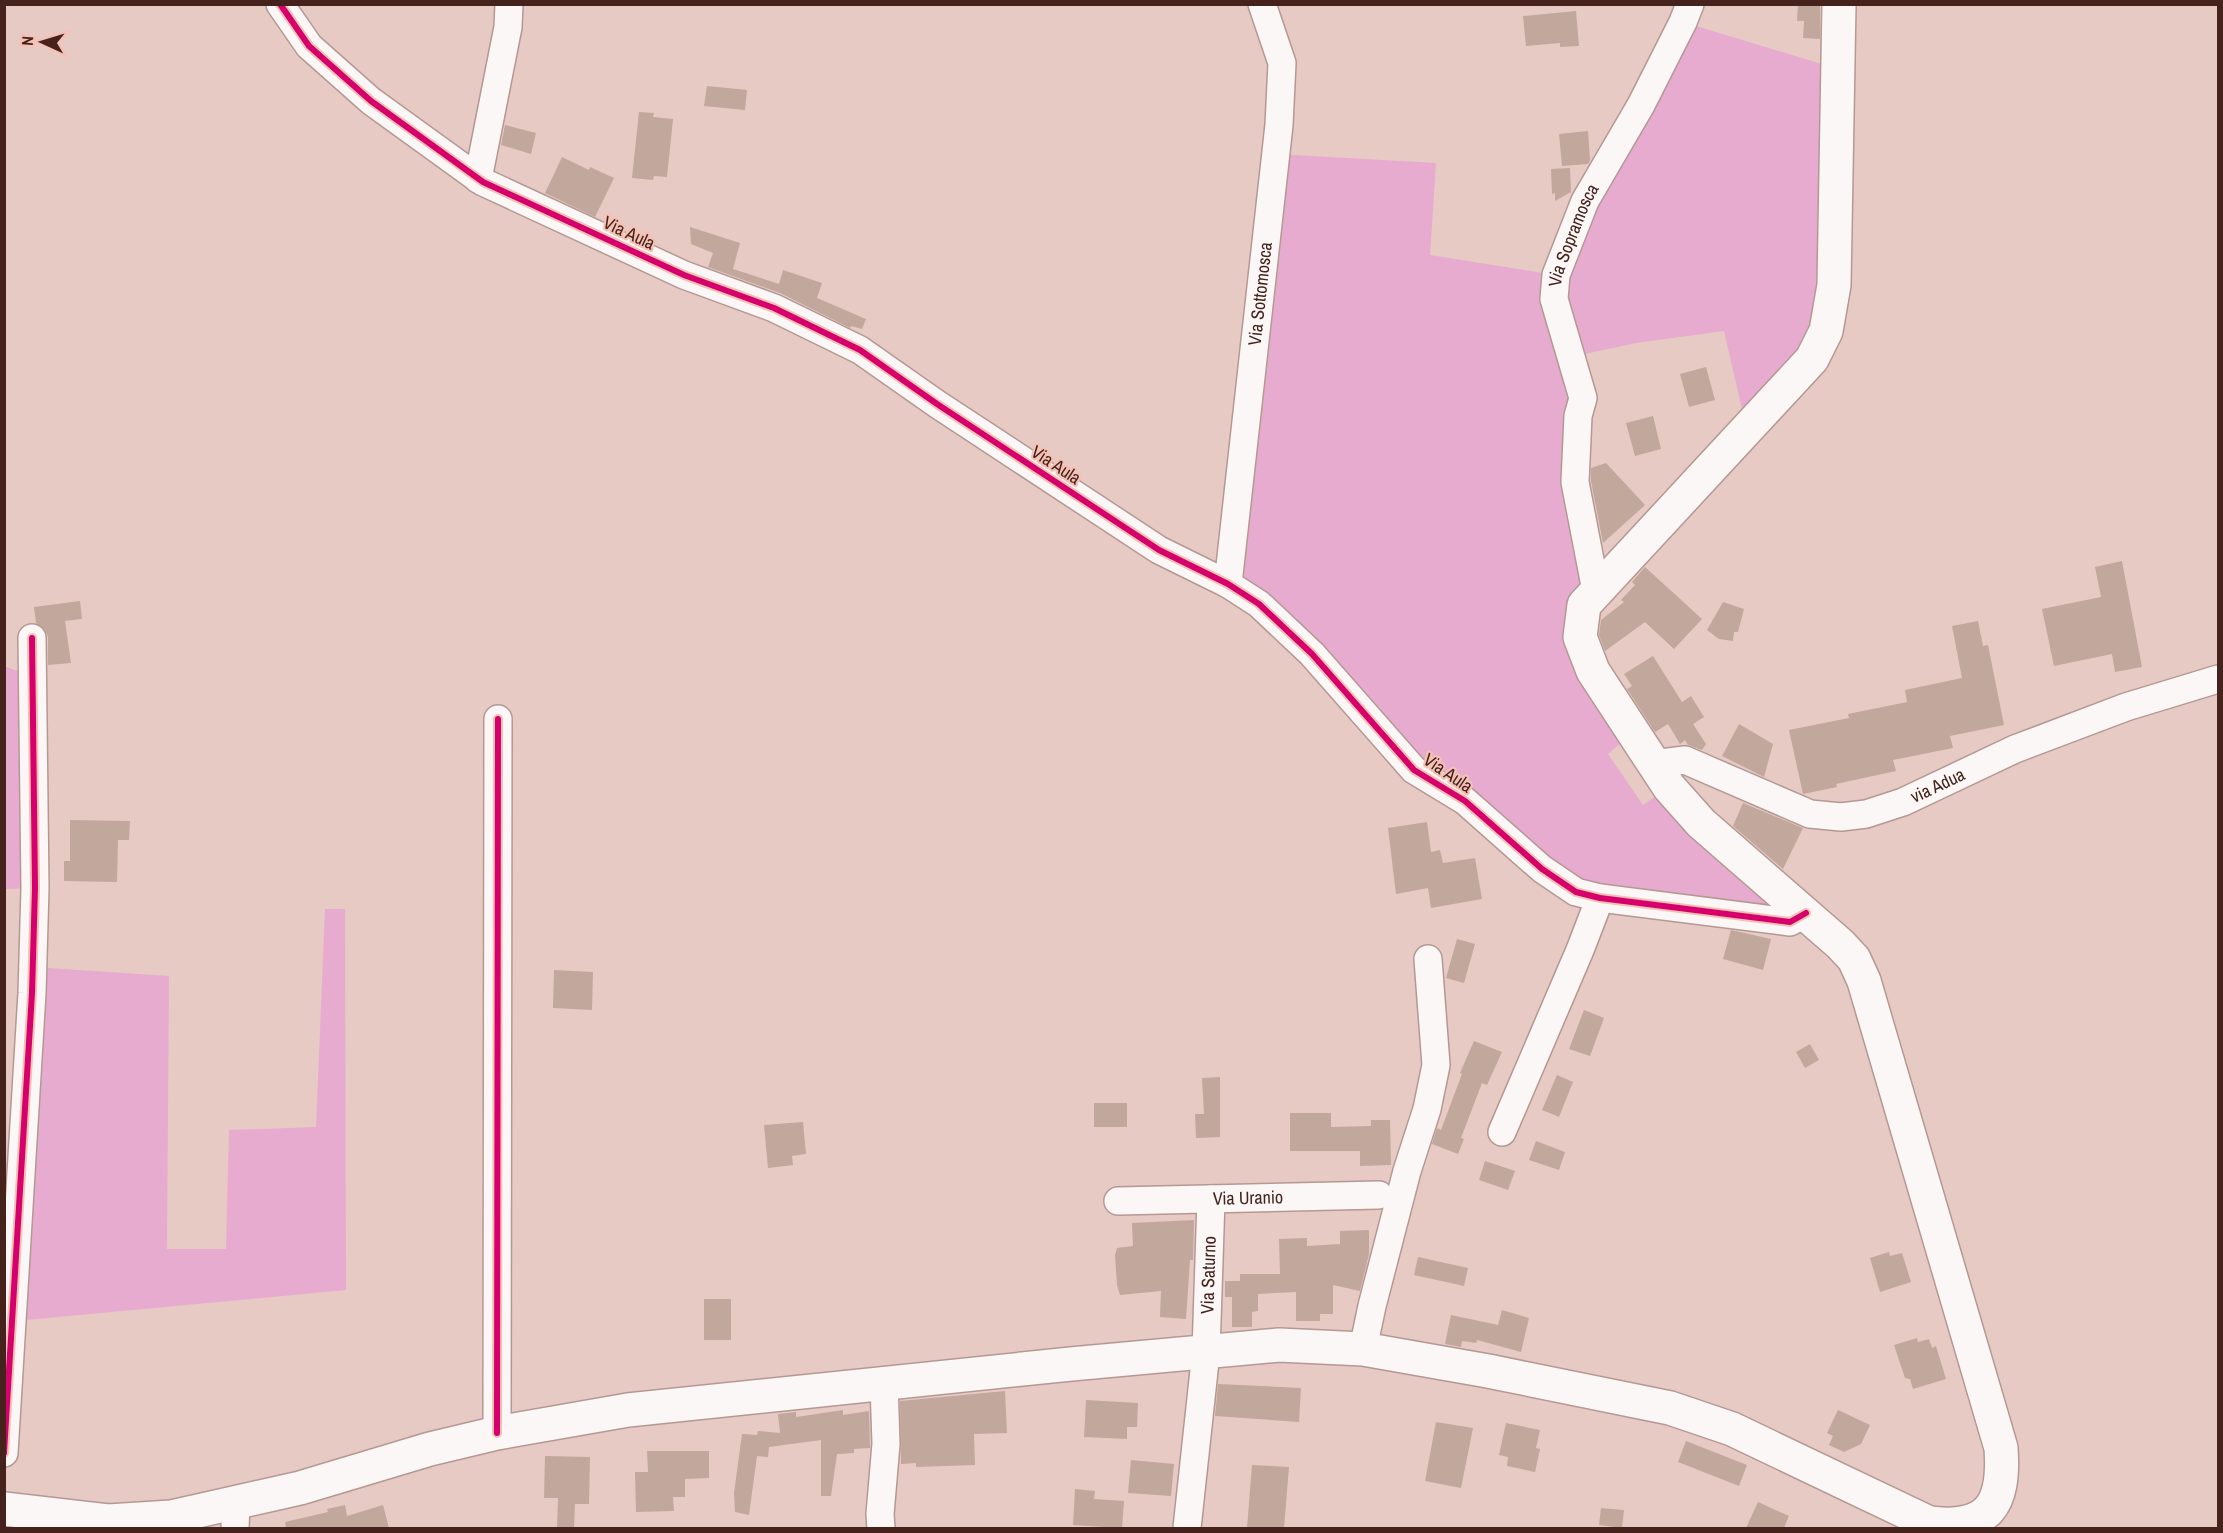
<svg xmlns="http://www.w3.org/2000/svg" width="2223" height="1533" font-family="'Archivo Narrow',sans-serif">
  <rect width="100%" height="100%" fill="#e7cac4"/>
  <g fill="#e7abd0">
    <polygon points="1683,22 1838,69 1826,331 1747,431 1724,331 1636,343 1571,357 1584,605 1633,732 1608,754 1643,805 1669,787 1806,913 1600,898 1542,869 1228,584 1276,154 1436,163 1430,255 1555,275"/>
    <polygon points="4,666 31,676 35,888 5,889"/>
    <polygon points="325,909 345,909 346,1290 5,1322 33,967 169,976 167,1249 226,1249 229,1130 316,1127"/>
  </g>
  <g fill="#c2a79c">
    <polygon points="1798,4 1820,4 1820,39 1803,38 1804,21 1797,21"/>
    <polygon points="1576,11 1579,46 1560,47 1560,43 1526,46 1523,16"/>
    <polygon points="707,86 747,90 745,110 704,106"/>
    <polygon points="639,112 654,113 653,117 673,119 667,177 654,176 653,180 632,178"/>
    <polygon points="505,125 536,133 531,154 501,145"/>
    <polygon points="1588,131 1590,160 1588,164 1562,166 1559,134"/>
    <polygon points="562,157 589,170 590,167 614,178 595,217 545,193"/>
    <polygon points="1570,168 1571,192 1555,201 1555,193 1552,194 1551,169"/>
    <polygon points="690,227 740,243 733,269 779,284 783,270 822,283 817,298 866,319 862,329 851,326 850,328 780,293 708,267 713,253 691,244"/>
    <polygon points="1706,367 1715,400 1689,407 1680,374"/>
    <polygon points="1653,416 1661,449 1635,456 1626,423"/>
    <polygon points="1606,463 1645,505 1603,543 1591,481 1591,468"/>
    <polygon points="2122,561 2142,667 2115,672 2112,654 2054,666 2042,609 2101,597 2095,567"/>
    <polygon points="1645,567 1702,619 1674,649 1645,622 1605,651 1599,635 1601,620 1624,602 1621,600 1635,585 1632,582"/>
    <polygon points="80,601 82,619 65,621 71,663 48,665 48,637 45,630 36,623 34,607"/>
    <polygon points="1723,602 1744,609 1738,632 1734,632 1733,641 1719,639 1707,630"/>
    <polygon points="1978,621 1983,646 1988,645 2004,725 1950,736 1953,748 1893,760 1896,771 1836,784 1837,787 1803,794 1789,730 1849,718 1848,714 1907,702 1905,690 1962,678 1952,626"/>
    <polygon points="1653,656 1682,702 1691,696 1704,717 1693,724 1706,744 1702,750 1688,745 1685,740 1680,744 1668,724 1655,732 1627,689 1632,686 1624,674"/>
    <polygon points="1739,724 1773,744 1764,777 1722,756"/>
    <polygon points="1743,803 1803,828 1783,869 1733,826"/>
    <polygon points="70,820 130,821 129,840 118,840 117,882 64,881 64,861 70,861"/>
    <polygon points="1427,822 1431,852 1440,850 1443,863 1475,858 1482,899 1431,908 1428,888 1396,894 1388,828"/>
    <polygon points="1731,930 1771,939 1763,970 1723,959"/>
    <polygon points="1457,939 1475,944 1464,983 1446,978"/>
    <polygon points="554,970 593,972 592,1010 553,1008"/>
    <polygon points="1584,1010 1604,1018 1590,1056 1569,1049"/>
    <polygon points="1474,1041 1502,1052 1487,1085 1482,1083 1461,1138 1464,1139 1458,1154 1432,1144 1437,1128 1441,1130 1462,1074 1460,1073"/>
    <polygon points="1810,1044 1819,1060 1805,1068 1796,1052"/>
    <polygon points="1557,1075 1573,1082 1559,1117 1542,1110"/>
    <polygon points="1220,1077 1220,1137 1196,1138 1195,1114 1204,1114 1202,1078"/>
    <rect x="1094" y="1103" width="33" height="24"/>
    <polygon points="1290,1113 1331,1113 1331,1127 1371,1126 1371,1120 1390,1120 1391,1165 1360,1166 1360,1151 1290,1151"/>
    <polygon points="803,1122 806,1154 792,1156 793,1165 768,1168 764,1125"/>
    <polygon points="1536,1141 1565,1152 1559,1170 1529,1160"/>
    <polygon points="1485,1161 1515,1171 1508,1190 1479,1180"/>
    <polygon points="1194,1220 1193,1260 1190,1260 1186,1319 1160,1317 1161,1291 1120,1295 1117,1285 1115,1255 1117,1248 1133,1246 1132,1223"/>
    <polygon points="1369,1230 1369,1254 1360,1291 1333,1285 1333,1314 1320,1314 1320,1321 1296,1321 1296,1292 1258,1294 1258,1311 1252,1312 1252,1327 1232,1327 1232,1297 1225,1297 1225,1281 1240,1281 1240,1274 1280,1274 1279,1239 1307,1238 1307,1246 1340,1244 1340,1231"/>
    <polygon points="1889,1252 1890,1256 1902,1253 1911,1282 1880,1292 1870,1258"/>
    <polygon points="1418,1257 1468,1268 1464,1286 1414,1275"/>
    <rect x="704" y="1299" width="27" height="41"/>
    <polygon points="1502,1310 1529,1318 1521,1352 1477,1340 1476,1343 1462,1341 1461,1347 1445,1344 1451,1315 1498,1325"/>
    <polygon points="1917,1338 1918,1342 1929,1339 1932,1348 1936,1346 1946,1379 1913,1389 1910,1379 1905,1378 1894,1345"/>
    <polygon points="1218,1384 1301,1388 1299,1422 1215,1416"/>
    <polygon points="1005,1391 1007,1433 974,1434 975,1465 916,1467 916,1463 901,1464 900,1401"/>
    <polygon points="1086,1400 1138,1403 1137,1427 1127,1427 1127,1439 1084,1437"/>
    <polygon points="843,1410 843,1415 869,1411 870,1448 854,1449 854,1453 837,1454 831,1496 821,1496 821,1440 769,1447 768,1457 757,1456 749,1515 735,1512 734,1493 742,1434 757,1435 758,1431 780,1433 778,1414 796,1412 796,1417"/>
    <polygon points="1838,1410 1870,1425 1861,1444 1844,1452 1829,1445 1833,1436 1827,1433"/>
    <polygon points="1436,1422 1473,1428 1461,1488 1425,1481"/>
    <polygon points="1506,1423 1540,1430 1536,1448 1540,1449 1535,1472 1507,1466 1508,1457 1499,1455"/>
    <polygon points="1686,1441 1747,1465 1739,1486 1678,1462"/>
    <polygon points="647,1451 709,1451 709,1478 685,1479 685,1497 673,1497 674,1511 636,1512 635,1472 648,1472"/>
    <polygon points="545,1456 590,1457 589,1504 575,1504 574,1528 557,1528 558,1498 544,1498"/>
    <polygon points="1131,1460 1174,1464 1171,1496 1128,1493"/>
    <polygon points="1252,1465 1289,1467 1284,1528 1247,1528"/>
    <polygon points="1075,1489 1095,1491 1094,1499 1124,1501 1122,1528 1073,1525"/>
    <polygon points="1758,1502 1789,1516 1784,1528 1746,1528"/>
    <polygon points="345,1505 347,1516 383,1505 389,1528 286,1528 285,1522 328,1512 327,1509"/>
    <polygon points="1601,1508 1624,1510 1622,1528 1599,1525"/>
  </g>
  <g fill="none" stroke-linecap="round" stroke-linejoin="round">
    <defs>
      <g id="minor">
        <polyline points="280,4 309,46 371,101 483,182 684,275 774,308 860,350 937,404 1159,550 1228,584 1259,604 1312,654 1414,770 1465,801 1542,869 1576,892 1600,898 1790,922 1806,913"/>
        <polyline points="478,179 508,27 509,4"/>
        <path id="s1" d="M1228,584l51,-459 3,-62 -20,-59"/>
        <path id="s2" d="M1596,591l-21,-109 3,-66 5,-18 -29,-99 2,-24 29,-74 56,-96 42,-83 7,-18"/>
        <path id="s3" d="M1653,764l32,-4 125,54 31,3 25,-3 37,-12 112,-53 111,-42 92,-28"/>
        <polyline points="1502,1132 1580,950 1600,898"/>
        <path id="s4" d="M1118,1201l261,-6"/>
        <polyline points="1363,1349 1372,1306 1407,1171 1427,1109 1436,1065 1428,959"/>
        <polyline points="497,1433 498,719"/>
        <polyline points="4,1453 32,993 35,888 32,638"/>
        <polyline points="235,1528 236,1503"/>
        <polyline points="881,1528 880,1514 886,1444 884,1383"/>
        <path id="s5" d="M1187,1528l19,-176 5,-153"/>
      </g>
      <path id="major" d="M4,1509l104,12 63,-4 129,-29 130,-39 67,-16 131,-23 443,-46 208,-19 84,4 125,22 182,37 62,21 197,94c60,7 76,-18 72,-75l-137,-467 -10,-22 -14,-15 -139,-121 -32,-36 -76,-116 -13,-34 4,-32 228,-246 14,-28 8,-46 5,-281"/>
    </defs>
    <use href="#minor" stroke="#b59893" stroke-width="30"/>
    <use href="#major" stroke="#b59893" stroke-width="36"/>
    <use href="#minor" stroke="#fbf7f6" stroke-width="27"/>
    <use href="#major" stroke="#fbf7f6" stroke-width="33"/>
    <defs>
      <g id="cycleway">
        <polyline points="280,4 309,46 371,101 483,182 684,275 774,308 860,350 937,404 1159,550 1228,584 1259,604 1312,654 1414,770 1465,801 1542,869 1576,892 1600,898 1790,922 1806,913"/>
        <polyline points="497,1433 498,719"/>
        <polyline points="4,1453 32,993 35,888 32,638"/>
      </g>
    </defs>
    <use href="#cycleway" stroke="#f6c1b5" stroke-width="10"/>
    <use href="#cycleway" stroke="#d6006c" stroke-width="6"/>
  </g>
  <g text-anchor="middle" stroke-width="4.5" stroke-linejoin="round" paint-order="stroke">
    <g font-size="18" fill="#45231c" stroke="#f6c1b5">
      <text transform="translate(629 233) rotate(25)" y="6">Via Aula</text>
      <text dy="6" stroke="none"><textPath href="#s2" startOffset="366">Via Sopramosca</textPath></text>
      <text dy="6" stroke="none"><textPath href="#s1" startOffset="292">Via Sottomosca</textPath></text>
      <text transform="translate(1056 465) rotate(33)" y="6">Via Aula</text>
      <text transform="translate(1448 773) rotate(34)" y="6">Via Aula</text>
      <text dy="6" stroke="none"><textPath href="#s3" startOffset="302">via Adua</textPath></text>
      <text dy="6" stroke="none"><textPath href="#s4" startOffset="130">Via Uranio</textPath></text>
      <text dy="6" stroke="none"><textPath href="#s5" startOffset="254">Via Saturno</textPath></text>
    </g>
  </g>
  <rect width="2223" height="1533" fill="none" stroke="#45231c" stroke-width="12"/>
  <g transform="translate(42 42) rotate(274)" stroke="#f6c1b5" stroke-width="4.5" paint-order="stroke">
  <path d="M0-4.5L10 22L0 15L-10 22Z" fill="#45231c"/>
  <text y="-9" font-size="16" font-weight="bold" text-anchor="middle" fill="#45231c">N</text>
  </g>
</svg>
